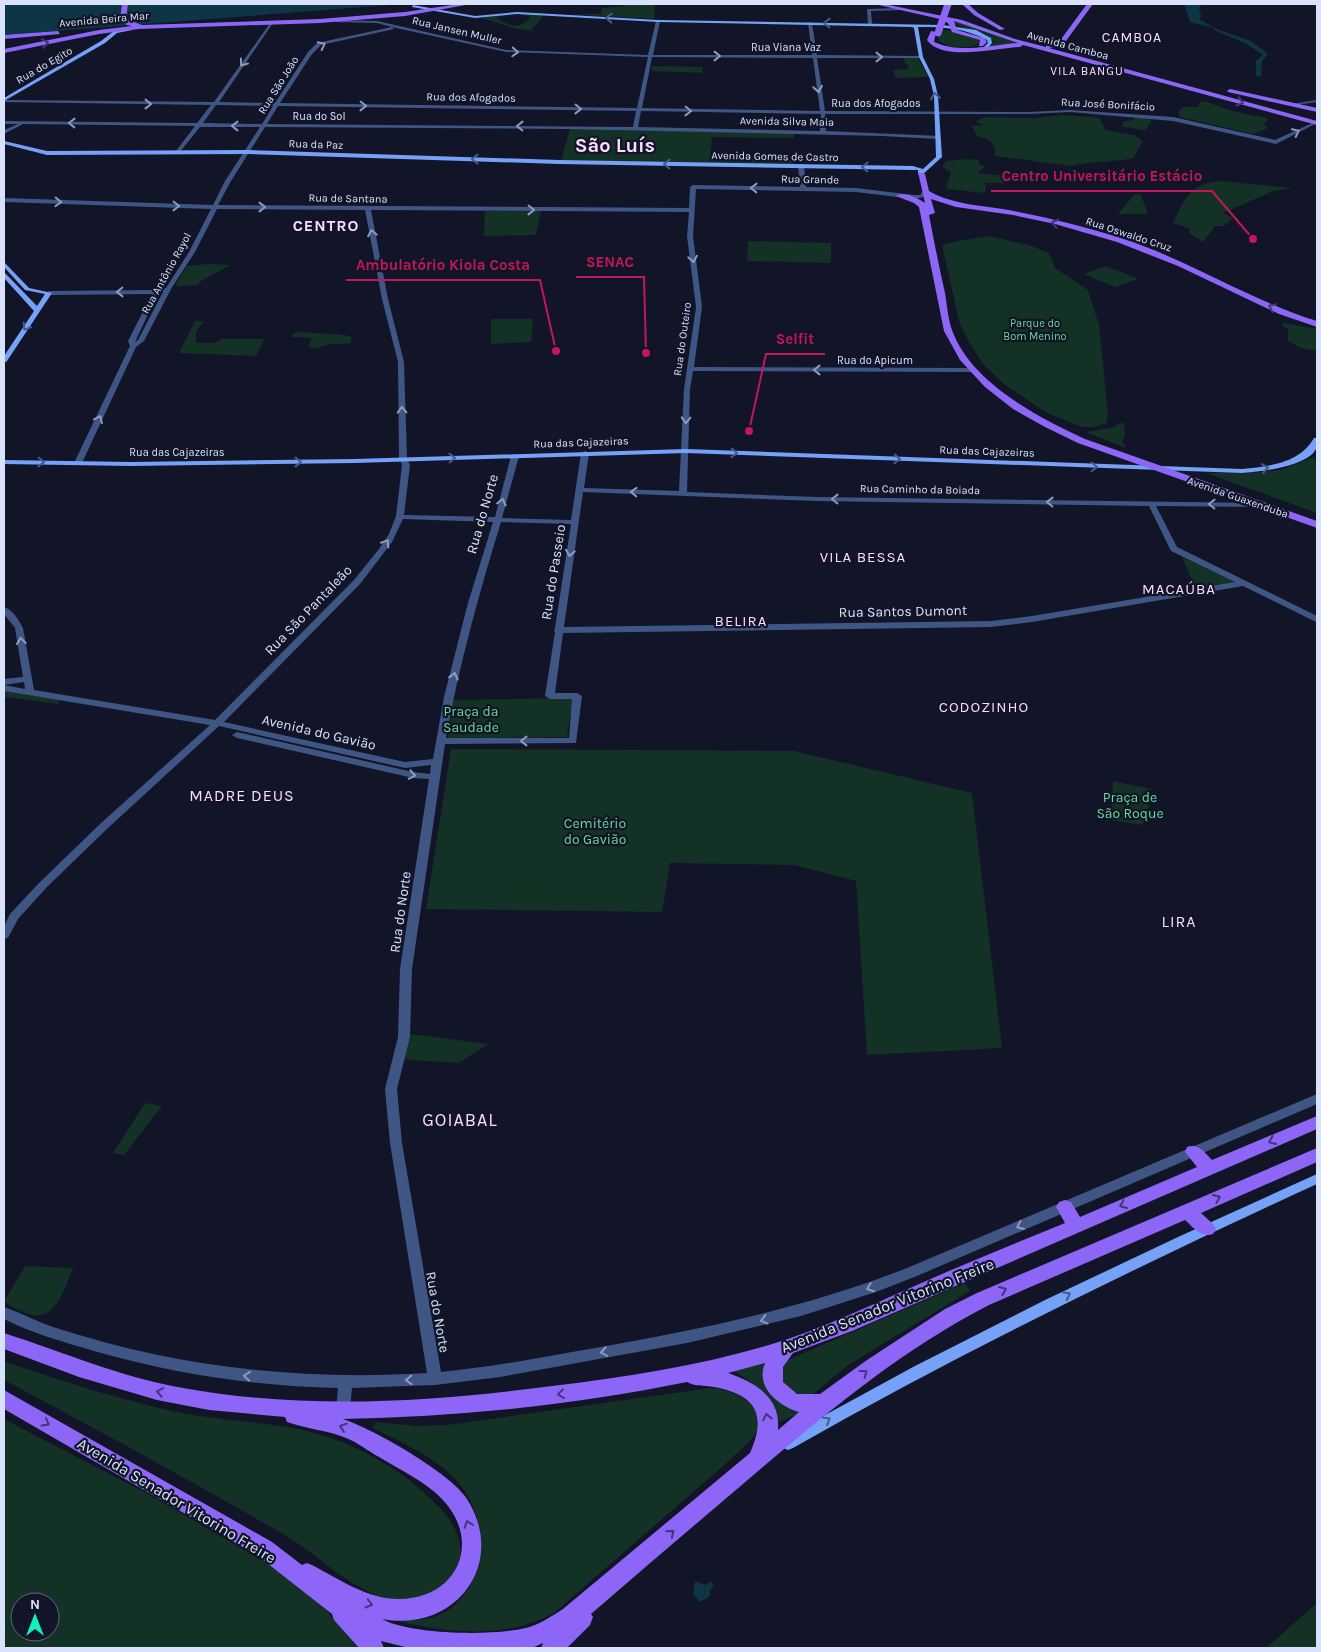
<svg xmlns="http://www.w3.org/2000/svg" width="1321" height="1652" font-family="Karla,sans-serif">
  <rect width="100%" height="100%" fill="#111527"/>
  <g fill="#143126" fill-rule="evenodd">
    <polygon points="602,4 655,4 654,19 569,14 601,14 602,8 625,6"/>
    <path d="M517,14l-17,2 -3,3c16,7 21,11 34,-2l-11,-3 24,1 -13,16 -18,-3 -32,-10z"/>
    <path d="M950,19l79,26 -40,2 4,-5c-8,-16 -32,-9 -43,-23z"/>
    <path d="M941,30l12,1 26,9 1,3c-11,7 -32,5 -42,-3z"/>
    <polygon points="903,58 918,58 928,77 896,78 893,70 909,69"/>
    <polygon points="652,66 703,67 702,73 651,71"/>
    <polygon points="1204,101 1232,111 1266,118 1268,120 1263,124 1268,126 1266,129 1253,134 1180,117 1178,112 1183,107 1198,107 1200,102"/>
    <path d="M1059,115l35,2 6,2 5,11 29,5 9,6 -10,17c-20,5 -41,2 -61,8l-77,-10c1,-13 -6,-17 -18,-20l-5,-10 12,-1 -8,-3 8,-5 52,1z"/>
    <polygon points="1136,117 1151,119 1151,122 1145,130 1123,127 1123,122 1133,120"/>
    <polygon points="570,128 794,132 794,138 712,137 710,157 794,158 794,165 561,161"/>
    <polygon points="969,159 979,160 979,164 985,166 978,173 1004,176 1006,183 986,183 985,193 946,189 951,172 942,167 947,161"/>
    <path d="M1221,181l72,7 -19,3 -51,22 10,5 -9,8h-9l-12,16 -14,-9 1,-4 -17,-6c13,-26 16,-39 48,-42z"/>
    <polygon points="1135,194 1141,195 1148,214 1118,214"/>
    <polygon points="485,211 541,211 536,235 484,236"/>
    <polygon points="988,236 1029,245 1049,253 1055,268 1088,290 1099,325 1108,414 1107,423 1094,427 1082,427 1047,413 1004,384 983,364 969,342 959,321 942,245 957,241"/>
    <polygon points="748,241 831,243 831,263 747,261"/>
    <polygon points="208,264 230,265 201,281 198,285 175,286 187,266"/>
    <polygon points="1106,266 1138,279 1115,287 1084,274"/>
    <polygon points="491,319 533,319 531,342 491,344"/>
    <polygon points="195,321 204,321 196,332 196,343 215,343 223,339 264,339 256,356 179,353"/>
    <polygon points="1283,323 1317,329 1317,351 1301,348 1288,341 1288,329 1282,326"/>
    <path d="M299,332l46,3 6,2v6c-7,1 -13,1 -20,1 -8,1 -14,6 -23,3l4,-9 -21,-1 3,-4z"/>
    <polygon points="1124,422 1125,436 1122,442 1126,448 1086,432 1111,428"/>
    <polygon points="1314,457 1317,466 1317,513 1206,473 1251,473 1280,470"/>
    <polygon points="1182,557 1236,582 1197,591"/>
    <polygon points="4,691 59,700 59,704 4,697"/>
    <polygon points="573,698 567,737 448,738 452,700"/>
    <polygon points="451,749 794,751 972,793 1002,1048 867,1055 856,881 795,865 670,863 662,912 426,909"/>
    <polygon points="1113,781 1151,789 1149,807 1142,825 1111,820"/>
    <polygon points="411,1034 488,1044 459,1063 411,1060 406,1059 405,1055"/>
    <polygon points="145,1103 162,1106 124,1155 113,1153"/>
    <path d="M25,1266l48,2c-7,17 -18,56 -44,46 -9,-3 -17,-8 -25,-12z"/>
    <path d="M965,1283l5,8 -122,74 -36,30c-13,1 -21,-4 -30,-12 -1,-10 -1,-17 8,-24z"/>
    <path d="M4,1361c57,20 114,38 173,51 38,8 78,9 116,16 55,10 108,39 147,80 12,12 25,34 19,52 -9,32 -47,47 -77,37 -37,-12 -66,-44 -99,-63 -92,-53 -185,-104 -279,-154z"/>
    <path d="M765,1361c-5,16 -1,32 14,41 7,5 15,6 21,11l-21,9c-8,-24 -24,-40 -46,-51z"/>
    <path d="M710,1388c20,0 56,15 47,42 -4,11 -19,21 -27,30l-176,153c-48,26 -102,20 -154,9l3,-2c13,0 26,0 38,-6 43,-21 49,-82 25,-121 -20,-32 -60,-48 -93,-65l3,-6 42,4 29,-1z"/>
    <path d="M4,1419l146,76 125,73 31,22 22,22 30,36h-354zM20,1602h30v30h-30z"/>
    <polygon points="1317,1603 1317,1648 1266,1648"/>
  </g>
  <g fill="#0d3544">
    <polygon points="4,4 403,4 4,35"/>
    <polygon points="1184,4 1198,4 1201,6 1199,9 1201,15 1200,20 1217,29 1190,22"/>
    <polygon points="695,1581 705,1585 711,1581 714,1586 710,1590 710,1596 700,1602 693,1594"/>
  </g>
  <g fill="none" stroke-linecap="round" stroke-linejoin="round">
    <polygon fill="#0d3544" fill-rule="evenodd" points="1214,28 1251,41 1268,54 1262,61 1261,77 1256,76 1256,61 1263,55 1247,44 1214,30"/>
    <g fill="#3f5584" fill-rule="evenodd">
      <polygon points="901,8 903,10 871,11 872,24 870,25 868,24 867,9"/>
      <path d="M334,20l43,1 129,29 142,5 8,-34 2,-1 2,1 -7,34h159l-4,-32 2,-1 2,1 5,32 104,1 2,1 -2,1h-104l8,53 204,1 41,-2 103,7 102,23 42,-19v2l-41,21 -103,-23 -103,-9 -41,2h-204l1,17 114,5 -2,3 -56,-3 -314,-7 -303,-2 -34,54 -13,24 471,3 1,-21 3,-2 107,2 -2,-21 3,-2 3,2 2,21 50,1 58,7h6l3,-4h4l-3,6 -10,2 -58,-7 -160,-3 -3,47 9,71 -8,60 277,1 3,2 -3,2 -278,-1 -3,18 -3,103 130,5 444,6 4,2 -1,2 -108,-1 21,41 140,69v6l-3,-1 -71,-35 -211,36 -41,5 -428,6 -8,60h22l5,3 -6,47 -131,1 -33,225 -2,68 -13,52 5,54 39,229c52,-5 103,-15 154,-24 106,-19 211,-40 312,-80l410,-174v10l-400,172 -41,16 -75,24 -114,27 -187,34 -65,8 -83,3 -2,22 -2,5 -5,1 -5,-1 -2,-5 2,-22c-83,-2 -164,-14 -244,-37 -31,-9 -62,-18 -90,-32v-12c17,6 32,14 49,20 123,40 245,54 374,46l-37,-230 -5,-54 13,-52 2,-68 29,-190 -16,-1 -176,-40 -5,-3 5,-3 176,40 17,2 1,-9 -26,3 -186,-42 -111,102 -61,59 -29,32 -10,19 -4,1v-13l6,-12 29,-31 61,-59 110,-99 -206,-34v-6l21,4 -1,-7 -20,3v-6l19,-2 -8,-49 -11,-14v-7c8,2 15,13 19,21l11,62 181,30 139,-140 25,-31 10,-15 7,-18 6,-51 -3,-7 -1,-96 -16,-63 -17,-89 -148,-1 -22,43 -24,37 -27,52 -8,6 -54,116 -4,2h-3l-1,-2 56,-117 -2,-5 24,-47 -103,1 -3,-2 3,-2 107,-1 10,-2 23,-36 22,-43 -207,-7v-4l209,7 12,-24 35,-54h-60l-21,26 -3,-2 19,-25 -172,-2 -19,10v-4l14,-6h-14v-3l193,2 14,-18 -207,-3v-2l210,2 57,-80 2,1 -54,79 56,1 33,-51 9,-9 75,-16 -15,-4 -41,-1zM392,27l114,25 142,5 -11,51 -357,-5 32,-49 9,-9 73,-16zM652,57l161,1 7,53 -178,-3zM216,105l57,1 -11,18 -59,-1zM278,106l358,5 -3,16 -366,-3zM641,111l180,3 -1,17 -182,-4zM371,210l318,2 -2,24 9,71 -12,82 -5,102 -95,-3 5,-35 -4,-2 -4,2 -10,67 -69,-2 17,-62 -4,-2 -4,2 -16,61 -91,-2 6,-50 -3,-7 -3,-96 -16,-63zM163,292l-25,48 -3,2 23,-49zM583,492l234,9 332,5 22,45 64,31 -203,34 -41,5 -427,6zM403,519l90,3 -25,81 -24,94 -11,62 -28,3 -181,-40 136,-138 32,-42zM501,522l70,2 -16,104 -1,2 1,2 -10,64 5,3h22l-3,39h-123c13,-73 33,-144 55,-216z"/>
      <polygon points="1317,100 1317,102 1294,105 1292,104"/>
    </g>
    <g fill="#75a1f8" fill-rule="evenodd">
      <path d="M413,5l62,11 42,-4 141,8 285,5 33,5 15,8 1,5 -5,6 -14,2 -2,-2 13,-2 4,-4 -1,-3c-22,-12 -44,-13 -69,-13l5,30 11,22 4,17 4,61 -21,19 -3,-2v-4h-5l-354,-6 -312,-10 -200,1 -43,-11v-3l43,10 200,-1 312,10 354,6 10,3 13,-12 -2,-61 -4,-17 -11,-22 -5,-29 -2,-1 -254,-5 -141,-8 -42,4 -63,-11z"/>
      <polygon points="130,28 132,30 117,33 105,43 4,101 4,98 101,41 114,31"/>
      <polygon points="4,262 29,288 52,293 7,361 4,363 4,356 34,311 4,278 4,273 6,274 37,306 45,294 25,290 4,267"/>
      <path d="M1314,438h3c0,3 1,5 0,8 -4,20 -58,26 -75,27l-556,-20 -331,10 -224,3 -127,-2v-4l127,2 224,-3 331,-10 556,20c27,-3 57,-5 72,-31z"/>
      <path d="M1317,1174v10c-178,82 -354,167 -524,264l-5,2 -5,-2 -2,-5 2,-5 130,-71 132,-67 133,-63z"/>
    </g>
    <g fill="#8d66f7" fill-rule="evenodd">
      <polygon points="122,4 128,4 126,19 142,25 320,19 405,12 459,4 471,4 405,16 320,23 139,29 99,34 4,53 4,49 99,30 132,26 127,25 120,20"/>
      <path d="M874,4h10l78,16 53,19 31,8v-2l13,-3 28,-38h6l-30,41 -14,3 268,73v4l-294,-80 -3,2c-23,1 -78,15 -93,-7l4,-9 5,1 -2,10c28,12 55,3 84,1l-64,-22 3,9 27,8 3,4 -4,4h-4l1,-6 -28,-8 -4,-9 -8,-4z"/>
      <polygon points="962,4 968,4 978,13 1005,29 1000,30 974,15"/>
      <polygon points="58,31 60,34 4,39 4,35"/>
      <polygon points="1230,89 1317,108 1317,112 1228,92 1227,91"/>
      <path d="M918,172l7,2 4,17c26,15 56,14 85,20 36,7 72,16 107,27 68,22 128,62 196,83v6l-38,-13 -101,-48 -61,-24 -62,-18 -42,-9 -57,-8 -25,-8 4,14 -6,2c5,26 10,52 16,78 2,12 3,26 7,37 19,53 86,87 133,109l232,82v7l-239,-85 -33,-16 -32,-18 -28,-22 -25,-27 -16,-29 -25,-124 -5,-4 -18,-7c7,-5 22,2 29,7z"/>
      <path d="M1317,1116v13l-465,202 -59,22 -10,14v15l14,12h23l47,-34 78,-51 32,-16 340,-145v14l-116,51 12,11 3,5 -3,5c-12,4 -19,-6 -28,-14l-196,85c-88,45 -164,109 -239,173 -53,45 -106,90 -159,136l2,3 -3,8 -23,23h-26l2,-5 -11,5h-123l-28,-7 3,7h-25l-25,-28 -2,-6 -74,-58 -254,-147v-19l268,152 30,23 5,-2 7,3c26,14 54,33 85,33 58,0 84,-57 43,-100 -17,-18 -42,-29 -63,-42 -11,-6 -22,-15 -33,-19 -19,-8 -40,-9 -59,-16l-2,-5 -76,-7 -52,-10 -78,-23 -75,-28v-16c59,19 116,44 179,55 122,22 247,14 369,-2 73,-9 146,-20 217,-41 51,-15 99,-39 148,-60 49,-22 99,-42 148,-62l-9,-16 3,-5 6,-2 6,2 9,15 117,-50 -12,-15 2,-5c12,-4 17,5 25,13zM765,1363c-10,24 13,43 34,49l-21,18c3,-33 -24,-48 -50,-57zM687,1382c8,5 17,3 27,5 42,8 53,27 36,66l-187,156c-11,7 -24,16 -37,19 -33,8 -114,7 -144,-9 73,14 126,-55 85,-120 -16,-26 -94,-70 -124,-80 115,-2 231,-14 344,-37z"/>
    </g>
    <polyline stroke="#8d66f7" stroke-width="7" points="938,33 948,4"/>
  </g>
  <defs><path id="oneway-chevron" d="M-2-3.5L2.5 0L-2 3.5" fill="none" stroke-width="1.6" stroke-linecap="round" stroke-linejoin="round" transform="scale(1.25)"/></defs>
  <g stroke="#435b90">
    <use href="#oneway-chevron" transform="translate(609 18) rotate(-177)"/>
    <use href="#oneway-chevron" transform="translate(827 23) rotate(-179)"/>
    <use href="#oneway-chevron" transform="translate(935 96) rotate(-99)"/>
    <use href="#oneway-chevron" transform="translate(475 159) rotate(-179)"/>
    <use href="#oneway-chevron" transform="translate(667 164) rotate(-179)"/>
    <use href="#oneway-chevron" transform="translate(865 167) rotate(-179)"/>
    <use href="#oneway-chevron" transform="translate(26 327) rotate(123)"/>
    <use href="#oneway-chevron" transform="translate(734 453) rotate(2)"/>
    <use href="#oneway-chevron" transform="translate(452 458) rotate(-1)"/>
    <use href="#oneway-chevron" transform="translate(897 459) rotate(2)"/>
    <use href="#oneway-chevron" transform="translate(41 462) rotate(1)"/>
    <use href="#oneway-chevron" transform="translate(298 462)"/>
    <use href="#oneway-chevron" transform="translate(1094 467) rotate(2)"/>
    <use href="#oneway-chevron" transform="translate(1265 468) rotate(-9)"/>
    <use href="#oneway-chevron" transform="translate(1067 1295) rotate(-27)"/>
    <use href="#oneway-chevron" transform="translate(827 1420) rotate(-30)"/>
  </g>
  <g stroke="#43357a">
    <use href="#oneway-chevron" transform="translate(45 43) rotate(-11)"/>
    <use href="#oneway-chevron" transform="translate(1240 102) rotate(15)"/>
    <use href="#oneway-chevron" transform="translate(1055 223) rotate(-166)"/>
    <use href="#oneway-chevron" transform="translate(1272 307) rotate(-154)"/>
    <use href="#oneway-chevron" transform="translate(1272 1141) rotate(157)"/>
    <use href="#oneway-chevron" transform="translate(1217 1198) rotate(-23)"/>
    <use href="#oneway-chevron" transform="translate(1123 1205) rotate(157)"/>
    <use href="#oneway-chevron" transform="translate(1003 1290) rotate(-23)"/>
    <use href="#oneway-chevron" transform="translate(864 1373) rotate(-36)"/>
    <use href="#oneway-chevron" transform="translate(160 1392) rotate(-169)"/>
    <use href="#oneway-chevron" transform="translate(561 1394) rotate(173)"/>
    <use href="#oneway-chevron" transform="translate(767 1417) rotate(-102)"/>
    <use href="#oneway-chevron" transform="translate(46 1423) rotate(30)"/>
    <use href="#oneway-chevron" transform="translate(343 1427) rotate(-161)"/>
    <use href="#oneway-chevron" transform="translate(468 1524) rotate(-109)"/>
    <use href="#oneway-chevron" transform="translate(671 1533) rotate(-40)"/>
    <use href="#oneway-chevron" transform="translate(369 1604) rotate(16)"/>
  </g>
  <g stroke="#8c9cc0">
    <use href="#oneway-chevron" transform="translate(322 45) rotate(-26)"/>
    <use href="#oneway-chevron" transform="translate(515 52) rotate(3)"/>
    <use href="#oneway-chevron" transform="translate(717 56)"/>
    <use href="#oneway-chevron" transform="translate(879 57)"/>
    <use href="#oneway-chevron" transform="translate(243 63) rotate(126)"/>
    <use href="#oneway-chevron" transform="translate(818 89) rotate(81)"/>
    <use href="#oneway-chevron" transform="translate(148 104)"/>
    <use href="#oneway-chevron" transform="translate(363 106) rotate(1)"/>
    <use href="#oneway-chevron" transform="translate(578 109) rotate(1)"/>
    <use href="#oneway-chevron" transform="translate(688 111) rotate(1)"/>
    <use href="#oneway-chevron" transform="translate(72 123) rotate(-179)"/>
    <use href="#oneway-chevron" transform="translate(235 126) rotate(-180)"/>
    <use href="#oneway-chevron" transform="translate(520 126) rotate(-179)"/>
    <use href="#oneway-chevron" transform="translate(1296 132) rotate(-26)"/>
    <use href="#oneway-chevron" transform="translate(754 188) rotate(-179)"/>
    <use href="#oneway-chevron" transform="translate(58 202) rotate(2)"/>
    <use href="#oneway-chevron" transform="translate(176 206) rotate(1)"/>
    <use href="#oneway-chevron" transform="translate(262 207)"/>
    <use href="#oneway-chevron" transform="translate(531 210) rotate(1)"/>
    <use href="#oneway-chevron" transform="translate(372 233) rotate(-100)"/>
    <use href="#oneway-chevron" transform="translate(693 259) rotate(80)"/>
    <use href="#oneway-chevron" transform="translate(120 292) rotate(179)"/>
    <use href="#oneway-chevron" transform="translate(817 370) rotate(180)"/>
    <use href="#oneway-chevron" transform="translate(402 410) rotate(-91)"/>
    <use href="#oneway-chevron" transform="translate(99 419) rotate(-65)"/>
    <use href="#oneway-chevron" transform="translate(686 420) rotate(92)"/>
    <use href="#oneway-chevron" transform="translate(634 492) rotate(-178)"/>
    <use href="#oneway-chevron" transform="translate(835 499) rotate(-179)"/>
    <use href="#oneway-chevron" transform="translate(502 502) rotate(-76)"/>
    <use href="#oneway-chevron" transform="translate(1050 502) rotate(-179)"/>
    <use href="#oneway-chevron" transform="translate(1212 504) rotate(-179)"/>
    <use href="#oneway-chevron" transform="translate(386 543) rotate(-57)"/>
    <use href="#oneway-chevron" transform="translate(570 553) rotate(99)"/>
    <use href="#oneway-chevron" transform="translate(21 641) rotate(-96)"/>
    <use href="#oneway-chevron" transform="translate(454 676) rotate(-76)"/>
    <use href="#oneway-chevron" transform="translate(524 741) rotate(-180)"/>
    <use href="#oneway-chevron" transform="translate(412 775) rotate(11)"/>
    <use href="#oneway-chevron" transform="translate(1020 1226) rotate(157)"/>
    <use href="#oneway-chevron" transform="translate(870 1288) rotate(160)"/>
    <use href="#oneway-chevron" transform="translate(764 1320) rotate(165)"/>
    <use href="#oneway-chevron" transform="translate(604 1352) rotate(170)"/>
    <use href="#oneway-chevron" transform="translate(247 1376) rotate(-175)"/>
    <use href="#oneway-chevron" transform="translate(409 1380) rotate(177)"/>
  </g>
  <g text-anchor="middle" stroke-width="4.5" stroke-linejoin="round" paint-order="stroke">
    <g font-size="11" fill="#d9e2fd" stroke="#111527">
      <text transform="translate(104 19) rotate(-5)" y="4">Avenida Beira Mar</text>
      <text transform="translate(457 30) rotate(13)" y="4">Rua Jansen Muller</text>
      <text transform="translate(1068 45) rotate(15)" y="4">Avenida Camboa</text>
      <text x="786" y="51">Rua Viana Vaz</text>
      <text transform="translate(44 65) rotate(-30)" y="4">Rua do Egito</text>
      <text transform="translate(278 85) rotate(-58)" y="4">Rua São João</text>
      <text transform="translate(471 97) rotate(1)" y="4">Rua dos Afogados</text>
      <text x="876" y="107">Rua dos Afogados</text>
      <text transform="translate(1108 104) rotate(3)" y="4">Rua José Bonifácio</text>
      <text x="319" y="120">Rua do Sol</text>
      <text transform="translate(787 121) rotate(1)" y="4">Avenida Silva Maia</text>
      <text transform="translate(316 144) rotate(2)" y="4">Rua da Paz</text>
      <text transform="translate(775 156) rotate(1)" y="4">Avenida Gomes de Castro</text>
      <text transform="translate(810 179) rotate(1)" y="4">Rua Grande</text>
      <text transform="translate(348 198) rotate(1)" y="4">Rua de Santana</text>
      <text transform="translate(1129 234) rotate(18)" y="4">Rua Oswaldo Cruz</text>
      <text transform="translate(166 273) rotate(-61)" y="4">Rua Antônio Rayol</text>
      <text transform="translate(682 339) rotate(-82)" y="4">Rua do Outeiro</text>
      <text x="875" y="364">Rua do Apicum</text>
      <text transform="translate(581 442) rotate(-2)" y="4">Rua das Cajazeiras</text>
      <text transform="translate(987 451) rotate(2)" y="4">Rua das Cajazeiras</text>
      <text x="177" y="456">Rua das Cajazeiras</text>
      <text transform="translate(920 489) rotate(1)" y="4">Rua Caminho da Boiada</text>
      <text transform="translate(1238 497) rotate(19)" y="4">Avenida Guaxenduba</text>
    </g>
    <g font-size="11" fill="#68db94" stroke="#111527">
      <text x="1035" y="327">Parque do<tspan x="1035" dy="13">Bom Menino</tspan></text>
    </g>
    <g font-size="12" letter-spacing="1" fill="#fddbfd" stroke="#111527">
      <text x="1087" y="75">VILA BANGU</text>
    </g>
    <g font-size="14" letter-spacing="1" fill="#fddbfd" stroke="#111527">
      <text x="1132" y="42">CAMBOA</text>
    </g>
    <g font-size="14" fill="#d9e2fd" stroke="#111527">
      <text transform="translate(482 514) rotate(-74)" y="5">Rua do Norte</text>
      <text transform="translate(553 572) rotate(-81)" y="5">Rua do Passeio</text>
      <text transform="translate(308 610) rotate(-46)" y="5">Rua São Pantaleão</text>
      <text transform="translate(903 611) rotate(-1)" y="5">Rua Santos Dumont</text>
      <text transform="translate(319 732) rotate(13)" y="5">Avenida do Gavião</text>
      <text transform="translate(400 912) rotate(-82)" y="5">Rua do Norte</text>
      <text transform="translate(438 1312) rotate(80)" y="5">Rua do Norte</text>
    </g>
    <g font-size="14" fill="#68db94" stroke="#111527">
      <text x="471" y="716">Praça da<tspan x="471" dy="16">Saudade</tspan></text>
      <text x="1130" y="802">Praça de<tspan x="1130" dy="16">São Roque</tspan></text>
      <text x="595" y="828">Cemitério<tspan x="595" dy="16">do Gavião</tspan></text>
    </g>
    <g font-size="15" letter-spacing="1" fill="#fddbfd" stroke="#111527">
      <text x="863" y="562">VILA BESSA</text>
      <text x="1179" y="594">MACAÚBA</text>
      <text x="741" y="626">BELIRA</text>
      <text x="984" y="712">CODOZINHO</text>
    </g>
    <g font-size="16" font-weight="bold" letter-spacing="1" fill="#fddbfd" stroke="#111527">
      <text x="326" y="231">CENTRO</text>
    </g>
    <g font-size="16" letter-spacing="1" fill="#fddbfd" stroke="#111527">
      <text x="242" y="801">MADRE DEUS</text>
      <text x="1179" y="927">LIRA</text>
    </g>
    <g font-size="16" fill="#d9e2fd" stroke="#111527">
      <text transform="translate(887 1305) rotate(-22)" y="6">Avenida Senador Vitorino Freire</text>
      <text transform="translate(177 1500) rotate(31)" y="6">Avenida Senador Vitorino Freire</text>
    </g>
    <g font-size="18" letter-spacing="1" fill="#fddbfd" stroke="#111527">
      <text x="460" y="1126">GOIABAL</text>
    </g>
    <g font-size="20" font-weight="bold" fill="#fddbfd" stroke="#111527">
      <text x="615" y="152">São Luís</text>
    </g>
  </g>
  <path fill="none" stroke="#c2185b" stroke-width="2" d="M1253 239L1212 191H991M646 353L644 277H576M556 351L540 280H346M749 431L766 354H825"/>
  <g fill="#c2185b" stroke="#111527" stroke-width="2">
    <circle cx="1253" cy="239" r="5"/>
    <circle cx="646" cy="353" r="5"/>
    <circle cx="556" cy="351" r="5"/>
    <circle cx="749" cy="431" r="5"/>
  </g>
  <g font-size="15" text-anchor="middle" font-weight="bold" fill="#c2185b" stroke="#111527" stroke-width="4.5" stroke-linejoin="round" paint-order="stroke">
    <text x="1102" y="181">Centro Universitário Estácio</text>
    <text x="610" y="267">SENAC</text>
    <text x="443" y="270">Ambulatório Kiola Costa</text>
    <text x="795" y="344">Selfit</text>
  </g>
  <rect width="1321" height="1652" fill="none" stroke="#d9e2fd" stroke-width="10"/>
  <g transform="translate(35 1617)"><circle r="24" fill="#111527" stroke="#61677d"/>
  <path d="M0-4L9 19L0 12L-9 19Z" fill="#0ff3b8"/>
  <text y="-8" font-size="14" font-weight="bold" text-anchor="middle" fill="#d9e2fd">N</text>
  </g>
</svg>
